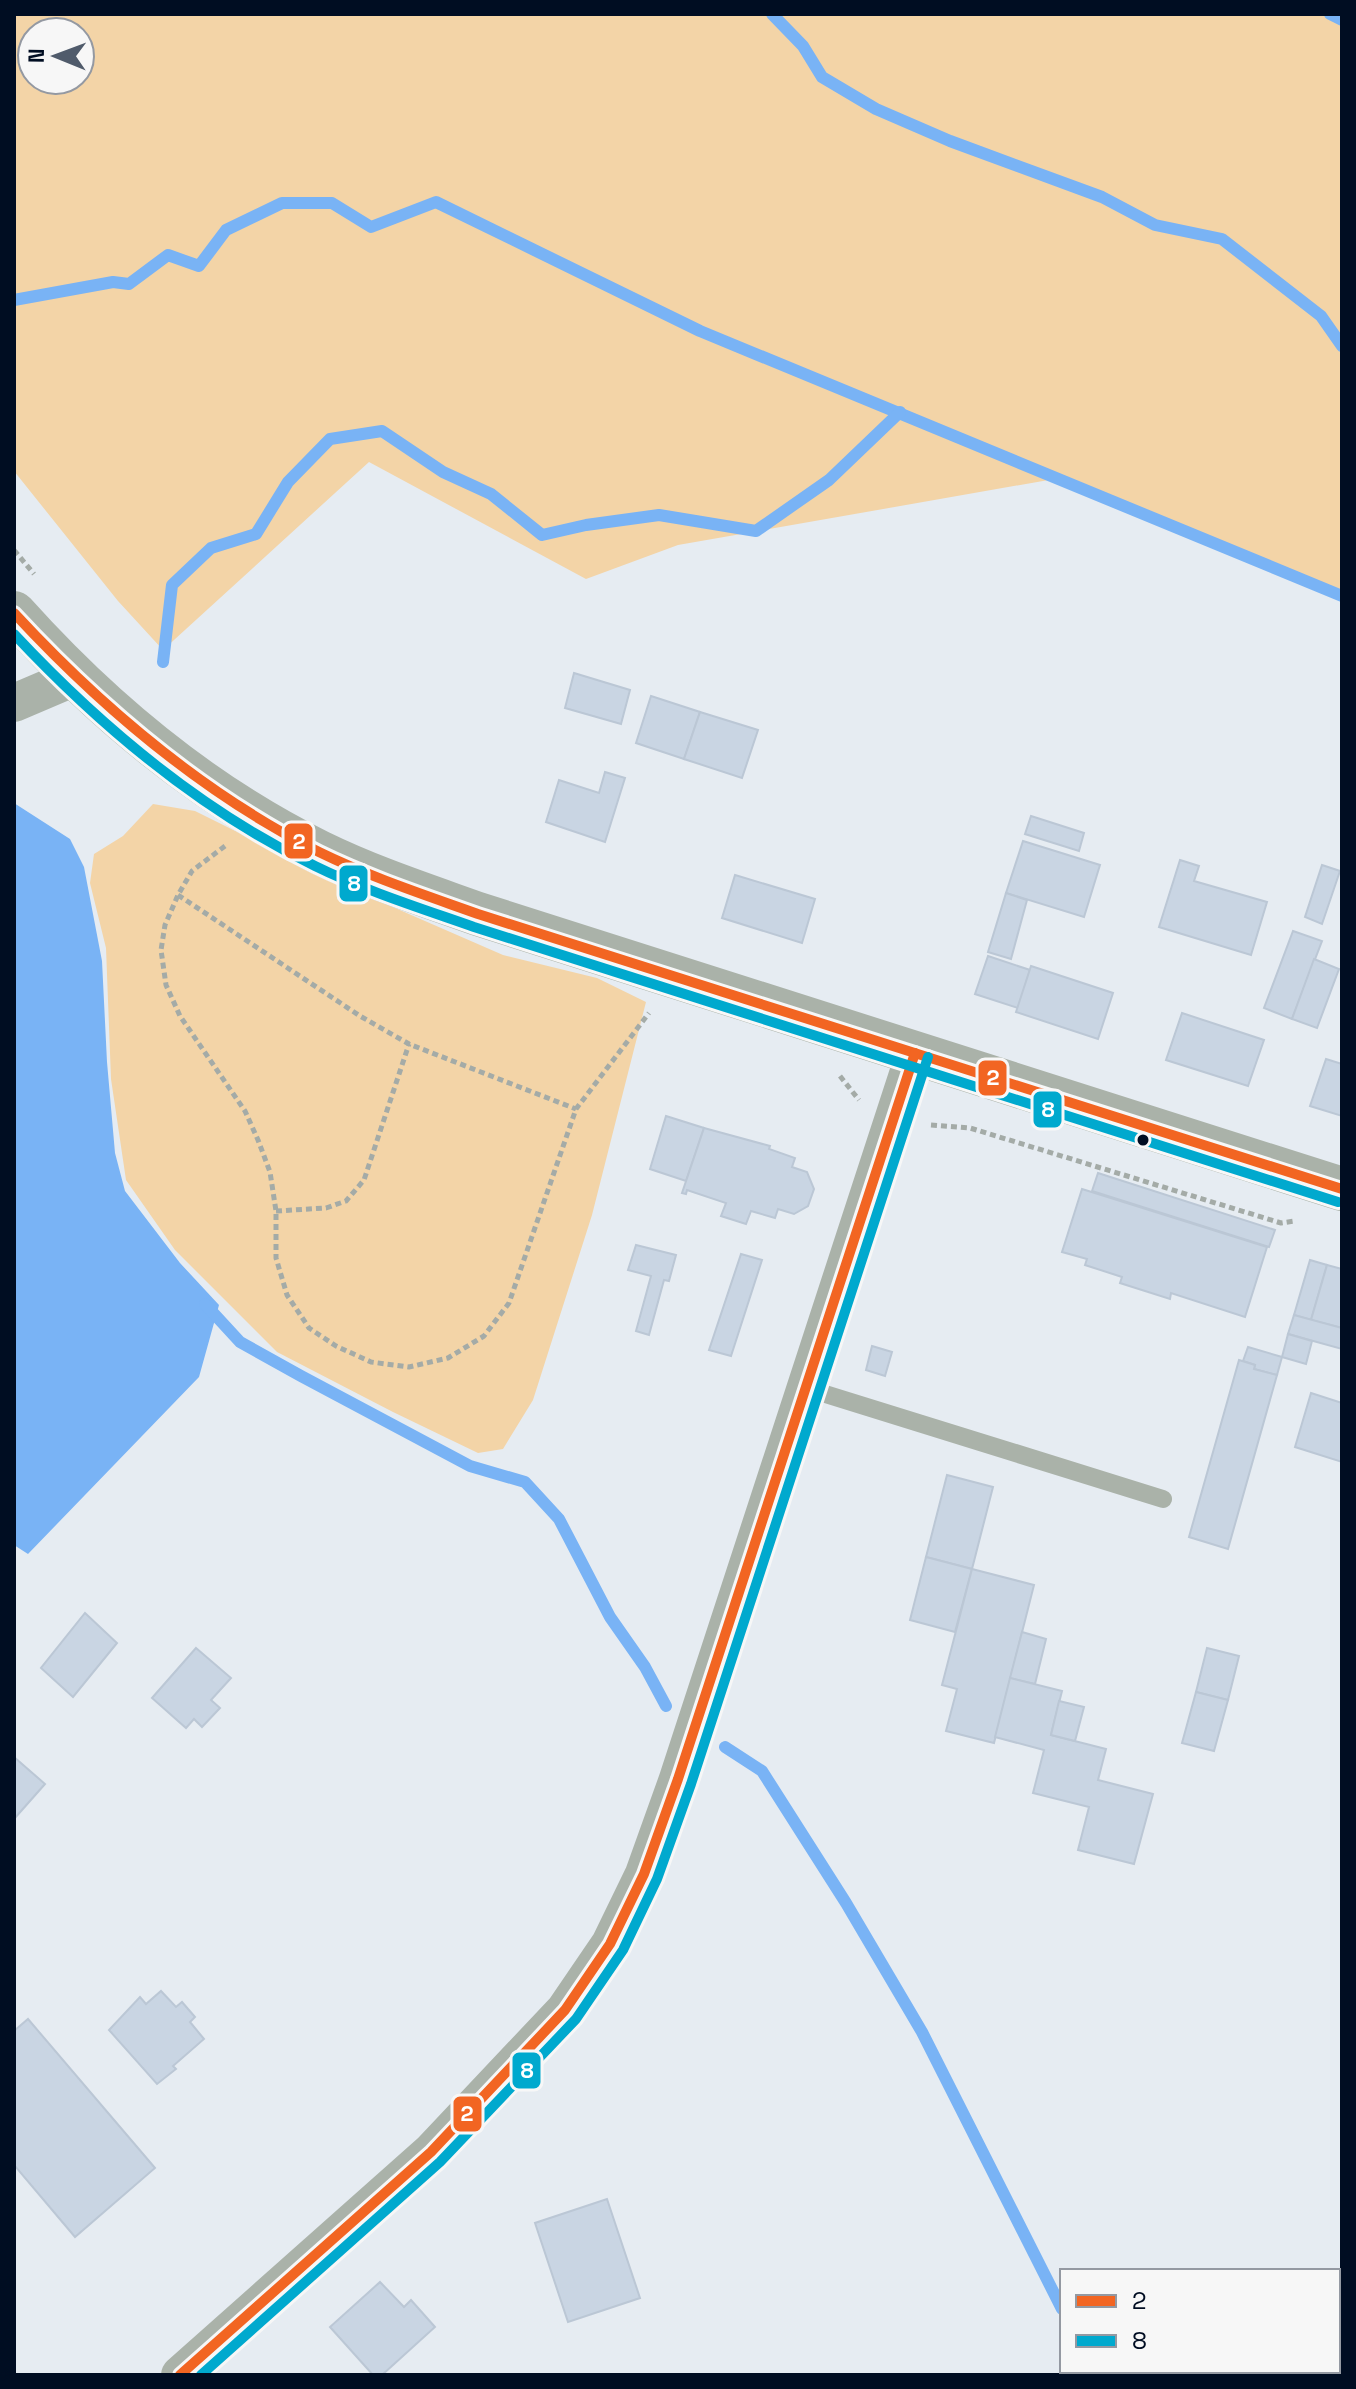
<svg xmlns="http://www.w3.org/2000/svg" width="1356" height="2389" font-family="'Space Grotesk',sans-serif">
  <rect width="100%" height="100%" fill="#e6ecf2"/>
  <g fill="#f3d4a7" fill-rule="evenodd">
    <path d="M14,14h1328v582l-282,-118 -382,67 -92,34 -217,-117 -206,188 -45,-49 -104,-130zM32,32h48v48h-48z"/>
    <polygon points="153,804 195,811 363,894 503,955 597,978 646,1002 592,1215 533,1400 503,1449 478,1453 393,1412 277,1352 175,1250 126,1180 111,1079 106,948 90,883 94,854 123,836"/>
  </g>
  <polygon fill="#79b3f5" points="14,803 70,839 84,867 102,961 107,1062 115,1153 125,1191 180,1263 219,1305 199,1377 28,1554 14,1545"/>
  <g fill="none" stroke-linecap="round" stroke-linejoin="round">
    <g stroke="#79b3f5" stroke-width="12">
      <polyline points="772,14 803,46 822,77 876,109 950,141 1102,197 1155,225 1222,239 1321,316 1342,346"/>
      <polyline points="1330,14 1342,20"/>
      <polyline points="14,300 113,282 129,284 168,255 199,266 226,230 282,203 332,203 371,227 436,202 700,331 1342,596"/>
      <polyline points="163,662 172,585 211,548 256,534 288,482 330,439 382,431 443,472 491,494 542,535 586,525 659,515 756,531 829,480 900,412"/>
      <polyline points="205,1304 240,1342 301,1376 470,1466 525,1482 559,1519 610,1617 645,1667 666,1706"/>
      <polyline points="725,1747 762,1771 846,1903 922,2032 1062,2309"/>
      <polyline points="1093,2371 1095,2375"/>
    </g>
  </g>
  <g fill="#c9d5e3" stroke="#bbc7d5" stroke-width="2">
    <polygon points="574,673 630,690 621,724 565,708"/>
    <polygon points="651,696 700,712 684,759 636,743"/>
    <polygon points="700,712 758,730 742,778 684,759"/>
    <polygon points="605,772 625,778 605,842 546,822 559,780 599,793"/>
    <polygon points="1031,816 1084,833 1079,851 1025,834"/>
    <polygon points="1023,841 1100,865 1084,917 1006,893"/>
    <polygon points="1180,860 1199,866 1194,881 1267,902 1251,955 1159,927"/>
    <polygon points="1322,865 1340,871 1322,924 1305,917"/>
    <polygon points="735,875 815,899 802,943 722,918"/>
    <polygon points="1006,893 1027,900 1011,959 988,952"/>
    <polygon points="1293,931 1322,941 1292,1019 1264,1008"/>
    <polygon points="988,956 1030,970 1018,1008 975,994"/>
    <polygon points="1314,959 1339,969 1317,1028 1292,1019"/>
    <polygon points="1031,966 1113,993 1098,1039 1016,1012"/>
    <polygon points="1182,1013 1264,1040 1248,1086 1166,1060"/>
    <polygon points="1326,1059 1342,1064 1342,1116 1310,1106"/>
    <polygon points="666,1116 704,1128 686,1181 650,1169"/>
    <polygon points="704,1128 770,1146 769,1149 795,1158 792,1167 807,1172 814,1189 808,1206 794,1214 778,1209 775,1218 751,1211 746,1224 721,1216 726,1203 687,1190 686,1194 682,1193"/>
    <polygon points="1098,1173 1275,1230 1269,1247 1092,1191"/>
    <polygon points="1082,1189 1267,1247 1245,1317 1171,1293 1170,1299 1120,1283 1122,1277 1085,1265 1087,1259 1062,1252"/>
    <polygon points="636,1245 676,1255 669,1281 664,1280 649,1335 636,1331 651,1276 628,1270"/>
    <polygon points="741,1254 762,1260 731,1356 709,1350"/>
    <polygon points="1310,1260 1327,1265 1311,1320 1294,1315"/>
    <polygon points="1327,1265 1342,1269 1342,1328 1311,1320"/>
    <polygon points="1294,1315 1342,1328 1342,1349 1288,1334"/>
    <polygon points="1288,1334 1312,1341 1306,1364 1282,1357"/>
    <polygon points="872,1346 892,1352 885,1376 866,1370"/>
    <polygon points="1248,1347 1282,1357 1277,1375 1254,1369 1255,1365 1243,1361"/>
    <polygon points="1239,1360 1255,1365 1254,1369 1277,1375 1228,1549 1189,1537"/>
    <polygon points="1311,1393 1342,1403 1342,1462 1295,1447"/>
    <polygon points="947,1475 993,1487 972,1569 926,1557"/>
    <polygon points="926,1557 972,1569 955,1632 910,1620"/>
    <polygon points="972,1569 1034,1585 994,1743 946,1731 957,1689 942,1685"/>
    <polygon points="85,1613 117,1643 73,1697 41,1668"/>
    <polygon points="1022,1632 1046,1639 1035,1684 1010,1678"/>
    <polygon points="196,1648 231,1678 211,1700 220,1708 202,1727 194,1719 186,1728 152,1698"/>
    <polygon points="1207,1648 1239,1656 1228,1700 1196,1692"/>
    <polygon points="1010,1678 1062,1691 1051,1735 1106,1749 1098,1780 1153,1794 1134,1864 1078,1850 1089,1807 1033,1793 1044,1750 995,1737"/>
    <polygon points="1196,1692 1228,1700 1214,1751 1182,1743"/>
    <polygon points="1059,1701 1084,1707 1075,1741 1051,1735"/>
    <polygon points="14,1757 45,1784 14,1819"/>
    <polygon points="161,1991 176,2007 182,2002 195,2017 190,2022 204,2039 173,2066 176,2069 157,2084 109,2030 140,1997 146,2004"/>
    <polygon points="28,2019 155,2168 75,2237 14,2165 14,2031"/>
    <polygon points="607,2199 640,2298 568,2322 535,2223"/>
    <polygon points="380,2282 404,2307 411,2300 435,2327 382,2375 373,2375 330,2327"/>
  </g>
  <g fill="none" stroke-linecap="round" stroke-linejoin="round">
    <g stroke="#a4aba7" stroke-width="5" stroke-dasharray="6 4" stroke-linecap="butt">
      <polyline points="14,550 34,574"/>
      <polyline points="225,846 192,871 178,895 165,925 161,950 166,985 180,1016 245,1111 258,1140 270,1172 276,1211 276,1258 287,1295 309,1328 336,1346 371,1362 409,1367 448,1358 484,1336 509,1303 576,1109 649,1013"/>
      <polyline points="178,895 360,1016 409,1044 576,1109"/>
      <polyline points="840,1076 859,1100"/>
      <polyline points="931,1125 970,1128 1281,1223 1295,1221"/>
      <polyline points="276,1211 326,1208 346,1201 364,1180 409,1044"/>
    </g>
    <polyline stroke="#aab2a9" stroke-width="18" points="806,1388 1163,1499"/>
    <g stroke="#aab2a9" stroke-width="38">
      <polyline points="14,703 75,677"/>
      <polyline points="180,2375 431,2152 565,2010 610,1944 644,1874 678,1779 915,1053"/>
    </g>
    <path stroke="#aab2a9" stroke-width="44" d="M14,613c87,97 188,181 305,239 51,25 106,43 159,62l864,275"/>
    <defs>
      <g id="bus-1">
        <path d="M14,613c89,96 188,180 305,239 51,25 106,43 159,62l864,275"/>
        <polyline points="180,2375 431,2152 565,2010 610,1944 644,1874 678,1779 915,1053"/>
      </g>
      <g id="bus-2">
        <path d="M14,634c87,93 186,176 301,232 51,25 105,42 159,61l864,275"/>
        <polyline points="201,2375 440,2162 576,2019 623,1950 657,1879 691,1784 928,1057"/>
      </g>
    </defs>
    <use href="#bus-1" stroke="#f7f7f7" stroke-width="16"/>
    <use href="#bus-2" stroke="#f7f7f7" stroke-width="16"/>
    <use href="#bus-1" stroke="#f26522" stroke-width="10"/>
    <use href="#bus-2" stroke="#00a9ce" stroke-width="10"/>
  </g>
  <circle fill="#000d22" stroke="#f7f7f7" stroke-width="3" cx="1143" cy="1140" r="7"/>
  <g stroke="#f7f7f7" stroke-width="3">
    <rect x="283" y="822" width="31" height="38" rx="8" fill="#f26522"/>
    <rect x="338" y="864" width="31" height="39" rx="8" fill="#00a9ce"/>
    <rect x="977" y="1059" width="31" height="38" rx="8" fill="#f26522"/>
    <rect x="1032" y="1090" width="31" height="39" rx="8" fill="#00a9ce"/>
    <rect x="511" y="2051" width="31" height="39" rx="8" fill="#00a9ce"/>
    <rect x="452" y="2095" width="31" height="38" rx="8" fill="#f26522"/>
  </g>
  <g font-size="22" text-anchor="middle" font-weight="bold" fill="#fff">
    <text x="299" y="849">2</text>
    <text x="354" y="891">8</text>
    <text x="993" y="1085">2</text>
    <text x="1048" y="1117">8</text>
    <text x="527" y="2078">8</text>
    <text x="467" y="2121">2</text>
  </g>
  <rect width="1356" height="2389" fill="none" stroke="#000d22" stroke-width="32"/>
  <rect x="1060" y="2269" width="280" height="104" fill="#f7f7f7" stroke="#9499a2" stroke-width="2"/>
  <rect x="1076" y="2295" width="40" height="12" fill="#f26522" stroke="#9499a2" stroke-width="2"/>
  <text x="1132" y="2309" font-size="24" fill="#000d22">2</text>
  <rect x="1076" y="2335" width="40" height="12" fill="#00a9ce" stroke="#9499a2" stroke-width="2"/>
  <text x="1132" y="2349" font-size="24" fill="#000d22">8</text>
  <g transform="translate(56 56) rotate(271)"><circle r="38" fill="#f7f7f7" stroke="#9499a2" stroke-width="2"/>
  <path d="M0-6L14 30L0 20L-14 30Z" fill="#505b6b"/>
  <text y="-12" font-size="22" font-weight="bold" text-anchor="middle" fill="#000d22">N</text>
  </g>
</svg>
